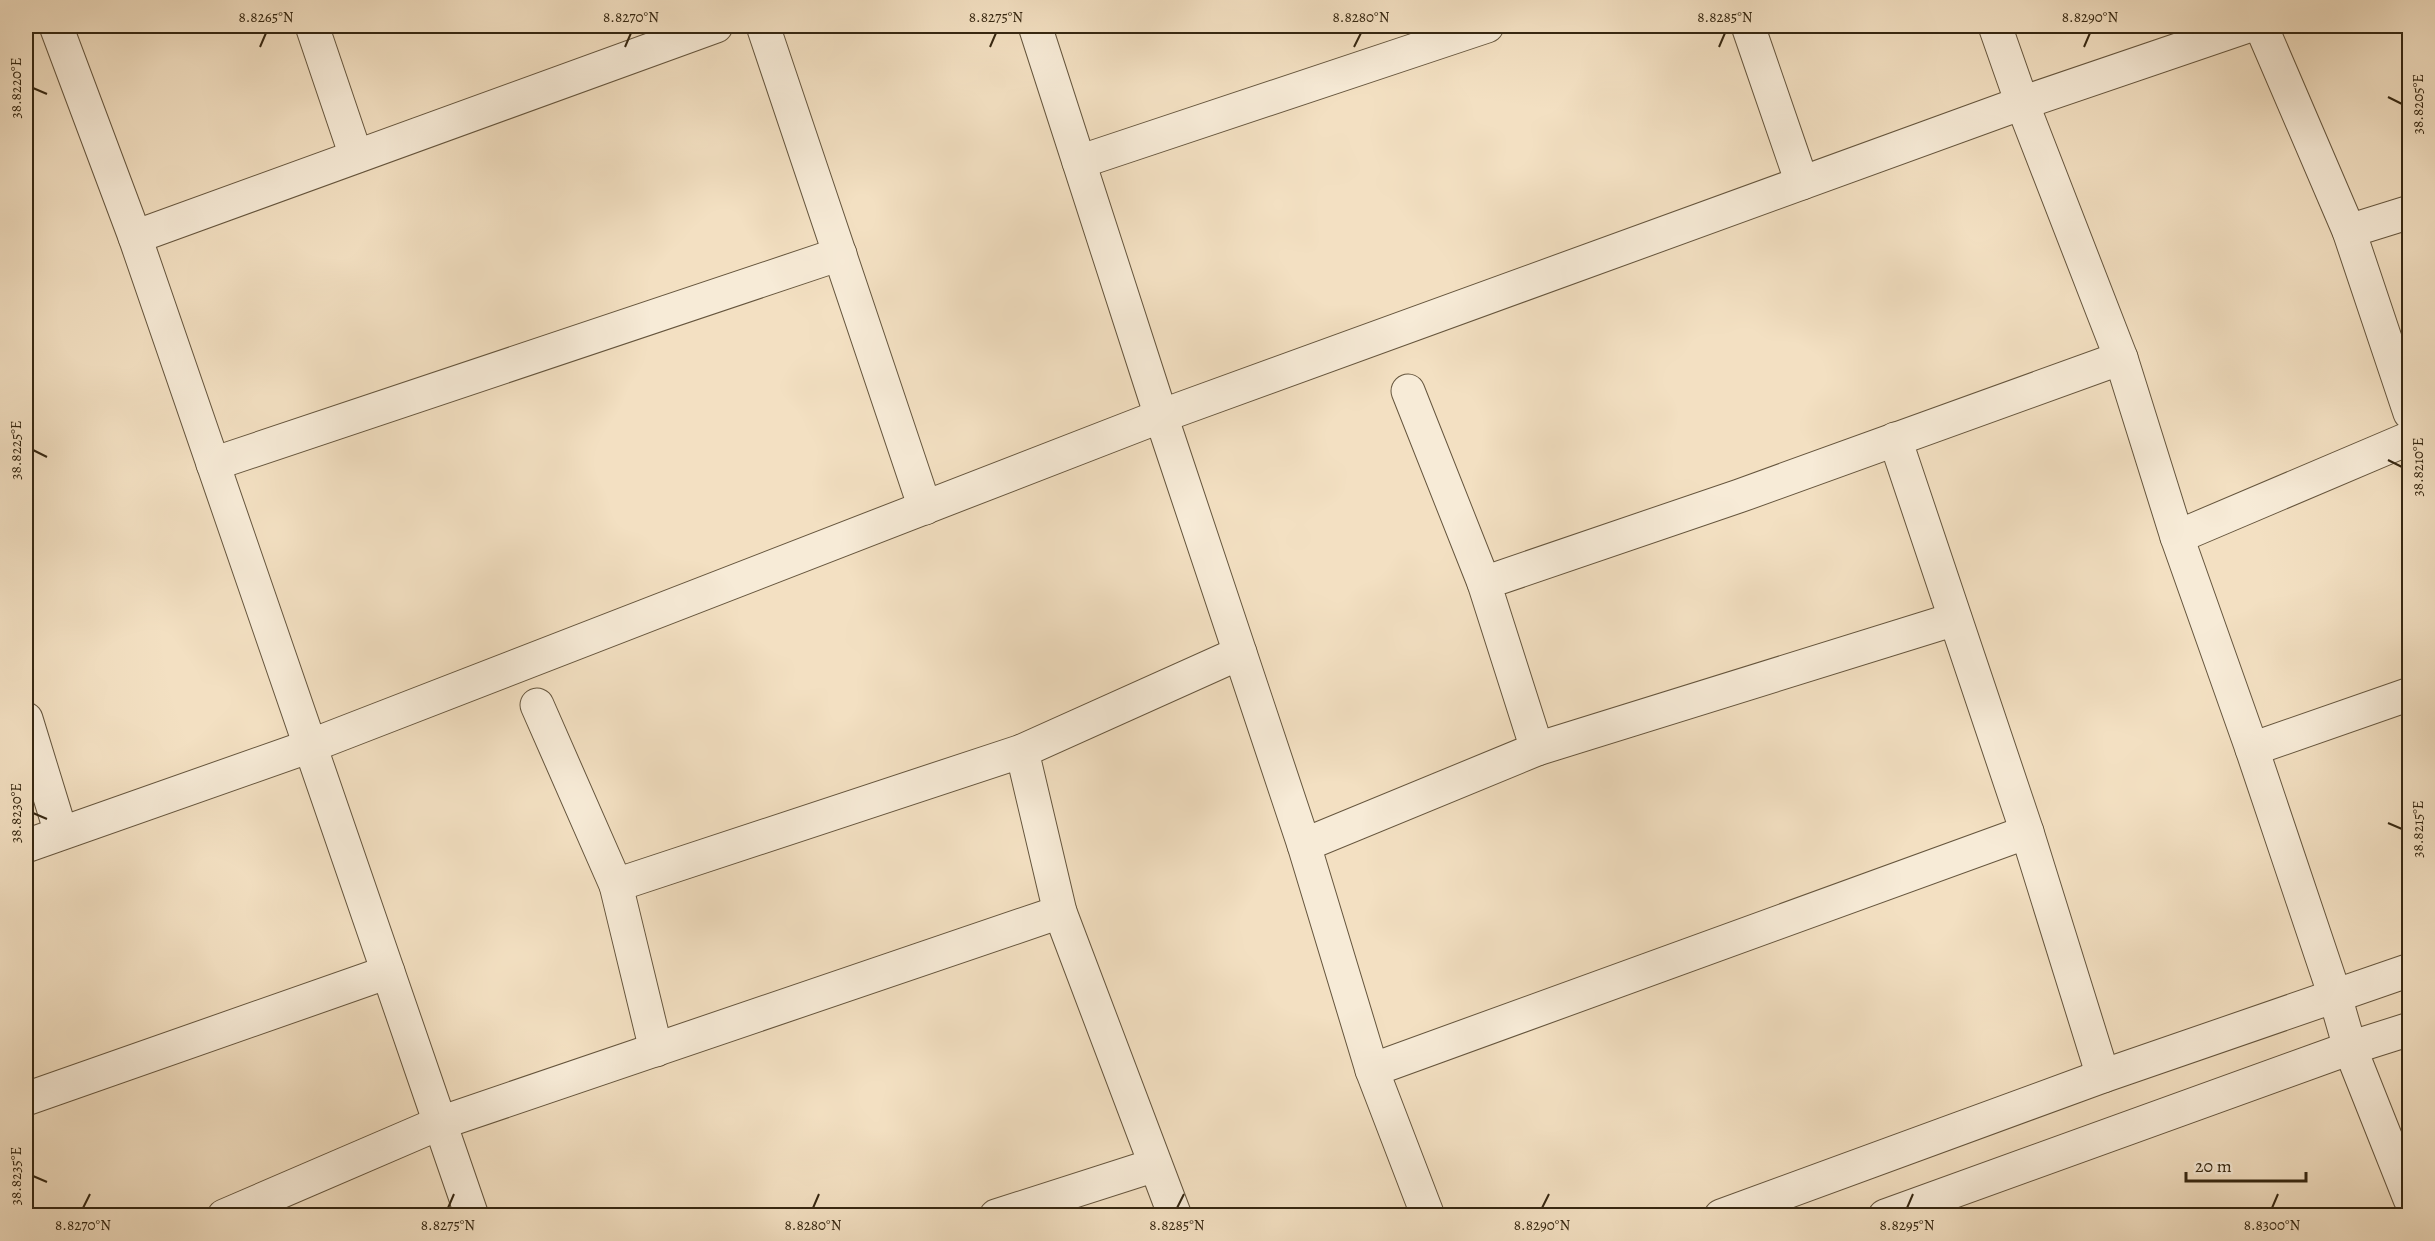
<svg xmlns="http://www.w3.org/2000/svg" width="2435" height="1241" font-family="Alegreya,serif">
  <rect width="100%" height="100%" fill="#f3e0c2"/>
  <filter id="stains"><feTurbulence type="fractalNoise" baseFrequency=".00333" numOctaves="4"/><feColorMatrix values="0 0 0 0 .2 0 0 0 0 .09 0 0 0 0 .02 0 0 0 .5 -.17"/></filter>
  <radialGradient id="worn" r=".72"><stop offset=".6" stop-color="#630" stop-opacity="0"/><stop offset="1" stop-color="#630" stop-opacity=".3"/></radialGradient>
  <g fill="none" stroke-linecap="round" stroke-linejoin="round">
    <defs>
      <g id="minor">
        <polyline points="56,26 135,237 472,1216"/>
        <polyline points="312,26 356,156"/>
        <polyline points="763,26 925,508"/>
        <polyline points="1035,26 1161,416 1304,845 1372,1070 1428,1216"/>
        <polyline points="1748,26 1802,183"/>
        <polyline points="1995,26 2022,103 2121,358 2177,537 2252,749 2335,996 2350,1048 2410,1199"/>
        <polyline points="2261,26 2349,231 2410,413"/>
        <polyline points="1079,162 1487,26"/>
        <polyline points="2349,231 2410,212"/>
        <polyline points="135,237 716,26"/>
        <polyline points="1408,391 1484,583"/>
        <polyline points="1895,439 2027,832 2103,1076"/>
        <polyline points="213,464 840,254"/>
        <polyline points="2177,537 2410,438"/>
        <polyline points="537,705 616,885"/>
        <polyline points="26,719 61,833"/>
        <polyline points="1537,749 1955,619"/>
        <polyline points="2252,749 2410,694"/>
        <polyline points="1304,845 1537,749 1484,583 1739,496 2121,358"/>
        <polyline points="26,846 310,746 1161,416 2022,103 2248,26"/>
        <polyline points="1060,912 1022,751 1240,653"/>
        <polyline points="656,1050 616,885 1022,751"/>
        <polyline points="1372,1070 2027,832"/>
        <polyline points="26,1099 388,972"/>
        <polyline points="224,1216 440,1123 1060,912 1175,1216"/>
        <polyline points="996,1216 1155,1165"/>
      </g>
      <g id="tertiary">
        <polyline points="1721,1216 2103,1076 2410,970"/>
        <polyline points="1885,1216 2350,1048 2410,1029"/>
      </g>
    </defs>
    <use href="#minor" stroke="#65553d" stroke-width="35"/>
    <use href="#tertiary" stroke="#65553d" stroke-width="35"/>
    <use href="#minor" stroke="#f7ebd7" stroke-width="33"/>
    <use href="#tertiary" stroke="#f7ebd7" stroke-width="33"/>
  </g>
  <path fill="none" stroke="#362711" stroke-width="2" d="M260,47l6,-14M625,47l6,-14M990,47l6,-14M1354,47l7,-14M1719,47l6,-14M2084,47l6,-14M33,88l14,6M2388,97l14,7M33,450l14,7M2388,460l14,7M33,813l14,6M2388,823l14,6M33,1176l14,6M83,1208l7,-14M448,1208l6,-14M813,1208l6,-14M1177,1208l7,-14M1542,1208l7,-14M1907,1208l6,-14M2272,1208l6,-14"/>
  <rect width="2435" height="1241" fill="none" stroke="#f3e0c2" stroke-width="66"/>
  <path d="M2186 1172v9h120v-9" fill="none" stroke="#362711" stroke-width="3"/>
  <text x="2195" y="1172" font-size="18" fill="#362711" stroke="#f7ebd7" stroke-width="4.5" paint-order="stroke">20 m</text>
  <rect x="33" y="33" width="2369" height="1175" fill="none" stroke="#362711" stroke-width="2"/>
  <g font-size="15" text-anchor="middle" fill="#362711">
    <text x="266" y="22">8.8265°N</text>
    <text x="631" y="22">8.8270°N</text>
    <text x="996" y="22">8.8275°N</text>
    <text x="1361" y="22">8.8280°N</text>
    <text x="1725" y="22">8.8285°N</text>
    <text x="2090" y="22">8.8290°N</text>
    <text transform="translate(16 88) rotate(-90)" y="5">38.8220°E</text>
    <text transform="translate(2418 104) rotate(-90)" y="5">38.8205°E</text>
    <text transform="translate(16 450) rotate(-90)" y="5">38.8225°E</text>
    <text transform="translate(2418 467) rotate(-90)" y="5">38.8210°E</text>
    <text transform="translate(16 813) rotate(-90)" y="5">38.8230°E</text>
    <text transform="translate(2418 829) rotate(-90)" y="5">38.8215°E</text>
    <text transform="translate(16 1176) rotate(-90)" y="5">38.8235°E</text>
    <text x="83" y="1230">8.8270°N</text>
    <text x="448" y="1230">8.8275°N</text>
    <text x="813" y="1230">8.8280°N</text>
    <text x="1177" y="1230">8.8285°N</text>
    <text x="1542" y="1230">8.8290°N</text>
    <text x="1907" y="1230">8.8295°N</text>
    <text x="2272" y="1230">8.8300°N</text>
  </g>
  <rect width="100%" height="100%" filter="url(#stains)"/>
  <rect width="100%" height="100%" fill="url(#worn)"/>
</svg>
